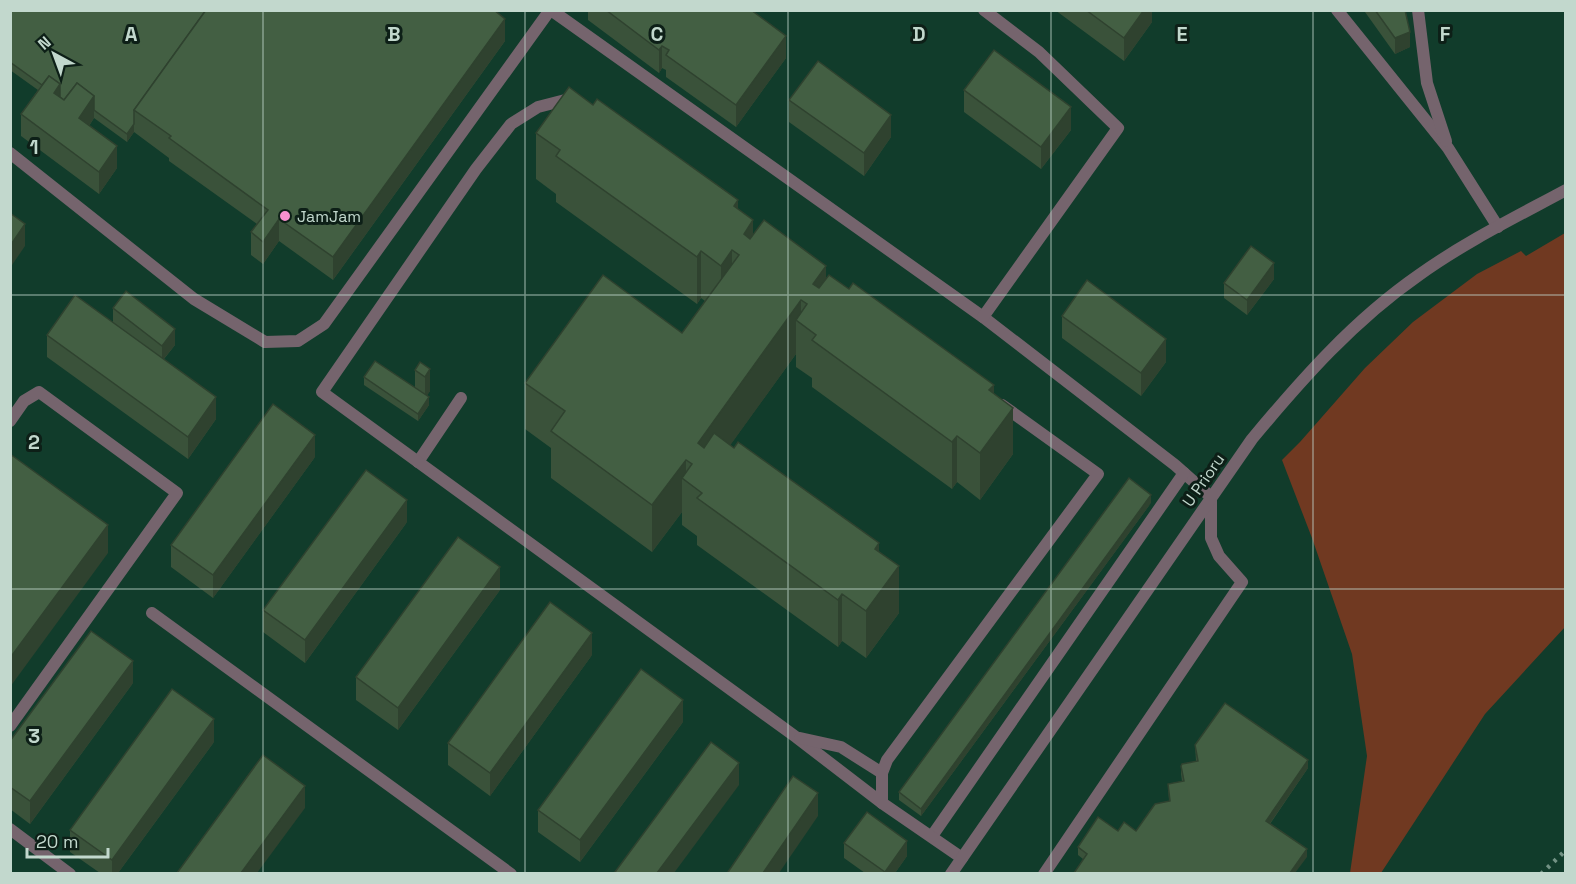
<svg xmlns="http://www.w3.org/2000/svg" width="1576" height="884" font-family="'Space Grotesk',sans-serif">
  <rect width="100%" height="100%" fill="#113c2b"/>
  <polygon fill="#703921" points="1565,233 1565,627 1485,714 1381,873 1350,873 1367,756 1352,654 1312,538 1282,460 1300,442 1365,368 1413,322 1477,274 1521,251 1526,256"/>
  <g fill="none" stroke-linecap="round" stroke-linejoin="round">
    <g stroke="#75646d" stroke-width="12">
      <polyline points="551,10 983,317 1175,465 1211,497 1211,538 1219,556 1242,582 1044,874"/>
      <polyline points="1337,10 1448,148 1498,227"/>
      <polyline points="1418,10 1427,83 1446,141"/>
      <polyline points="10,153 194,299 265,342 298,341 324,324 550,10"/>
      <polyline points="983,317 1118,128 1039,52 984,10"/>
      <polyline points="10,421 24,401 39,392 177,493 10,726"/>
      <polyline points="418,462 461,398"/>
      <polyline points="152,613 511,874"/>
      <polyline points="10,829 70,874"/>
      <polyline points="932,836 1184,473"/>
    </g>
    <g stroke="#75646d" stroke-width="12">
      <polyline points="573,98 538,107 511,124 476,169 322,392 796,737 882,803"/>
      <polyline points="800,738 841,747 882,773"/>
      <polyline points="962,858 882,803 882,773 887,760 1098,474 1002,405"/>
      <path d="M951,874l301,-435c50,-60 102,-119 167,-164 46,-33 97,-58 147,-85"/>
    </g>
    <polyline stroke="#729284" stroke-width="4.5" stroke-dasharray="3 6" stroke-linecap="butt" points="1541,874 1566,850"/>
  </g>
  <g fill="#3a523a">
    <polygon points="10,10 505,41 333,280 279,241 263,264 251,255 251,232 257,224 169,161 169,158 134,132 127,142 94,118 89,126 117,168 99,194 21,136 21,114 38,90 10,70"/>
    <polygon points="588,10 751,10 786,58 736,127 666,77 666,70 662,68 659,73 588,20"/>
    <polygon points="1055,10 1152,10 1152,22 1124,61"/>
    <polygon points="1365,10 1405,10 1410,47 1395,54 1365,12"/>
    <polygon points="964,90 1071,130 1041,169 964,112"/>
    <polygon points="789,100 891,137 864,176 789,122"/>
    <polygon points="536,133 738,209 753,234 826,278 994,394 1013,454 980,500 957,482 952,489 812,387 812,378 796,367 796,354 730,445 879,552 899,613 866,658 842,641 838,647 697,545 697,536 682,525 682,512 652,552 551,478 551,448 525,429 525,383 682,333 705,301 701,298 697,304 556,202 556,194 536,179"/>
    <polygon points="1274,279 1247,315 1224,298 1224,283"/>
    <polygon points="113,308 175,345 164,359 216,419 188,459 47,357 47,335 113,323"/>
    <polygon points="1062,316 1166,362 1141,396 1062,338"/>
    <polygon points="420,362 430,391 427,395 429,405 418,421 364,385 364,377 415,387 415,370"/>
    <polygon points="315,457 213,598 171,567 171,545"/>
    <polygon points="1151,503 921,816 899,800 899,792"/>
    <polygon points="407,522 305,663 263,632 263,610"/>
    <polygon points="500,590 398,730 356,700 356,677"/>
    <polygon points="592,655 490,796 448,765 448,743"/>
    <polygon points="133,683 30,824 10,809 10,741"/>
    <polygon points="683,722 580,862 538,832 538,810"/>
    <polygon points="214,742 118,873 100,873 70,852 70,830"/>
    <polygon points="1195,745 1308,768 1270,824 1307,857 1083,859 1078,855 1078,847 1118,831 1136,831 1169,801 1168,784 1182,781 1181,774 1181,766 1196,761"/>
    <polygon points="844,843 907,856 895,873 865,873 844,858"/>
  </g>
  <g fill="#2f422f">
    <polygon points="1144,10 1152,10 1152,22 1124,61 1124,38"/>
    <polygon points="505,19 505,41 333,280 333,257"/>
    <polygon points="1410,32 1410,47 1395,54 1395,38"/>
    <polygon points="786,36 786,58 736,127 736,105"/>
    <polygon points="662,46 662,68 659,73 659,50"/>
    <polygon points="60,84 60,106 54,93"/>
    <polygon points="94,96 94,118 79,141 79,118"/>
    <polygon points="1071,107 1071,130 1041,169 1041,147"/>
    <polygon points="891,115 891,137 864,176 864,153"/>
    <polygon points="134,124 134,132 127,142 127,134"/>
    <polygon points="117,146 117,168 99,194 99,172"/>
    <polygon points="738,200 738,247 734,253 734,206"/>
    <polygon points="279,219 279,241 263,264 263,242"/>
    <polygon points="753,220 753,267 744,234"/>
    <polygon points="25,224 25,246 10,268 10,246"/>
    <polygon points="732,250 732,297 721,312 721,266"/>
    <polygon points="701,251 701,298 697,304 697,257"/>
    <polygon points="1274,263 1274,279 1247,315 1247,300"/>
    <polygon points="826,266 826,312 813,284"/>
    <polygon points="801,300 801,324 796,320 796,354 698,490 698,443"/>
    <polygon points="175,329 175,345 162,361 162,346"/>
    <polygon points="1166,339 1166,362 1141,396 1141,373"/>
    <polygon points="430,369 430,391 425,399 425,377"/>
    <polygon points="994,385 994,431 989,390"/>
    <polygon points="216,397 216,419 188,459 188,437"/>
    <polygon points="429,397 429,405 418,421 418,414"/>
    <polygon points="1013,408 1013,454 980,500 980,453"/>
    <polygon points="315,435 315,457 213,598 213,575"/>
    <polygon points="957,436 957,482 952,489 952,442"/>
    <polygon points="686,460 686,481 682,478 682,512 652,552 652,505"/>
    <polygon points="1151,495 1151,503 921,816 921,809"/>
    <polygon points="407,500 407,522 305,663 305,640"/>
    <polygon points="108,525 108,553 10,687 10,658"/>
    <polygon points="879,543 879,590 875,549"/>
    <polygon points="899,566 899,613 866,658 866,611"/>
    <polygon points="500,567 500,590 398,730 398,708"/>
    <polygon points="842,594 842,641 838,647 838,600"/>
    <polygon points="592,633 592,655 490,796 490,773"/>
    <polygon points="133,661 133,683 30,824 30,801"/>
    <polygon points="683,700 683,722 580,862 580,840"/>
    <polygon points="214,719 214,742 118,873 112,873 112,860"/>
    <polygon points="1308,760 1308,768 1266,829 1266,821"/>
    <polygon points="739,763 739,785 674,873 657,873"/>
    <polygon points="305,786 305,808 257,873 241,873"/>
    <polygon points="818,793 818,816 779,873 763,873"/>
    <polygon points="907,841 907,856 895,873 885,873 885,872"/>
    <polygon points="1307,849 1307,857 1295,873 1290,873"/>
  </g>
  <g fill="#435f43" stroke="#2f422f" stroke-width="1.5">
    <polygon points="10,10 206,10 134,110 134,124 127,134 94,110 94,96 77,83 64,100 60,97 60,84 49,76 42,85 10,62"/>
    <polygon points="206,10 494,10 505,19 333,257 279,219 263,242 251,232 268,210 169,138 171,136 134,110"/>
    <polygon points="606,10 751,10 786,36 736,105 666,55 669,50 662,46 659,50"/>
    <polygon points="1086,10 1144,10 1124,38"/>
    <polygon points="1375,10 1405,10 1410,32 1395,38"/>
    <polygon points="994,50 1071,107 1041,147 964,90"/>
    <polygon points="818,61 891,115 864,153 789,100"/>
    <polygon points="49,76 60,84 54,93 64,100 77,83 94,96 79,118 117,146 99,172 21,114"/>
    <polygon points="569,87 593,105 597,99 738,200 734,206 753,220 744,234 750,239 764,220 826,266 813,284 819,288 829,275 849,289 853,283 994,385 989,390 1013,408 980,453 957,436 952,442 812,340 816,335 796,320 807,304 801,300 698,443 704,448 714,433 734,448 738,442 879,543 875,549 899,566 866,611 842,594 838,600 697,498 702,493 682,478 692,464 686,460 652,505 551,431 565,411 525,383 603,275 682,333 739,255 732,250 721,266 701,251 697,257 556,156 560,150 536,133"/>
    <polygon points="10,213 25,224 10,246"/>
    <polygon points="1251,246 1274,263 1247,300 1224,283"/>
    <polygon points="1087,280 1166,339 1141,373 1062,316"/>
    <polygon points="126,291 175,329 162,346 113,308"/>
    <polygon points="75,295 216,397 188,437 47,335"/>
    <polygon points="375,361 429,397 418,414 364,377"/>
    <polygon points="420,362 430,369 425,377 415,370"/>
    <polygon points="273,404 315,435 213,575 171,545"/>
    <polygon points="10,454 108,525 10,658"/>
    <polygon points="366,470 407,500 305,640 263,610"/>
    <polygon points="1129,478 1151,495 921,809 899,792"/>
    <polygon points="458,537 500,567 398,708 356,677"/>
    <polygon points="550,602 592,633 490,773 448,743"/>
    <polygon points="91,631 133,661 30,801 10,787 10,741"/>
    <polygon points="641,669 683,700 580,840 538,810"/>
    <polygon points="172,689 214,719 112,860 70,830"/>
    <polygon points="1225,703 1308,760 1266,821 1307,849 1290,873 1074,873 1087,854 1078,847 1098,817 1118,831 1124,822 1136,831 1155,804 1170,801 1168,784 1184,781 1181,766 1182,764 1198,761 1195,745"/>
    <polygon points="711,742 739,763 657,873 617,873 615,872"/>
    <polygon points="263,755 305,786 241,873 177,873"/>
    <polygon points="793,776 818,793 763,873 730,873 728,872"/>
    <polygon points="867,812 907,841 885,872 844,843"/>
  </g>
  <path fill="none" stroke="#c2d8cd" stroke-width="1.5" stroke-opacity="0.55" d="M263,10v864M525,10v864M788,10v864M1051,10v864M1313,10v864M10,295h1556M10,589h1556"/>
  <circle fill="#f790ce" stroke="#0d1f17" stroke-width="2" cx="285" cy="216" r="6"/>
  <g text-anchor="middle" stroke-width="6" stroke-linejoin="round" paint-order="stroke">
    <g font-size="16" fill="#c2d8cd" stroke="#0d1f17" text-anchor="start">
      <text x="297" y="222">JamJam</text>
    </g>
    <g font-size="16" fill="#c2d8cd" stroke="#0d1f17">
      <text transform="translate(1203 480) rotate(-55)" y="6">U Prioru</text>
    </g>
  </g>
  <g font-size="20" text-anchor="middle" font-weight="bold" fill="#c2d8cd" stroke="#0d1f17" stroke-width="6" stroke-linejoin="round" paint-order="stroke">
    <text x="131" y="41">A</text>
    <text x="394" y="41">B</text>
    <text x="657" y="41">C</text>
    <text x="919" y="41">D</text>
    <text x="1182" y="41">E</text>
    <text x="1445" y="41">F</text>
    <text x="34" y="154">1</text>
    <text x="34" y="449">2</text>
    <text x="34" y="743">3</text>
  </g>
  <rect width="1576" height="884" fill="none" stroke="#c2d8cd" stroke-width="24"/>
  <g transform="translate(54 54) rotate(319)" stroke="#0d1f17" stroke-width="4.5" paint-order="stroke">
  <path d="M0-4.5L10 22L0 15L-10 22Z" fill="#c2d8cd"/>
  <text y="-9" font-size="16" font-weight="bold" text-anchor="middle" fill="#c2d8cd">N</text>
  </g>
  <path d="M27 848v9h81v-9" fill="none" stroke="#c2d8cd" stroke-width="3"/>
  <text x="36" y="848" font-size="18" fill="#c2d8cd" stroke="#0d1f17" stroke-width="4.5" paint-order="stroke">20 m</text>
</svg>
